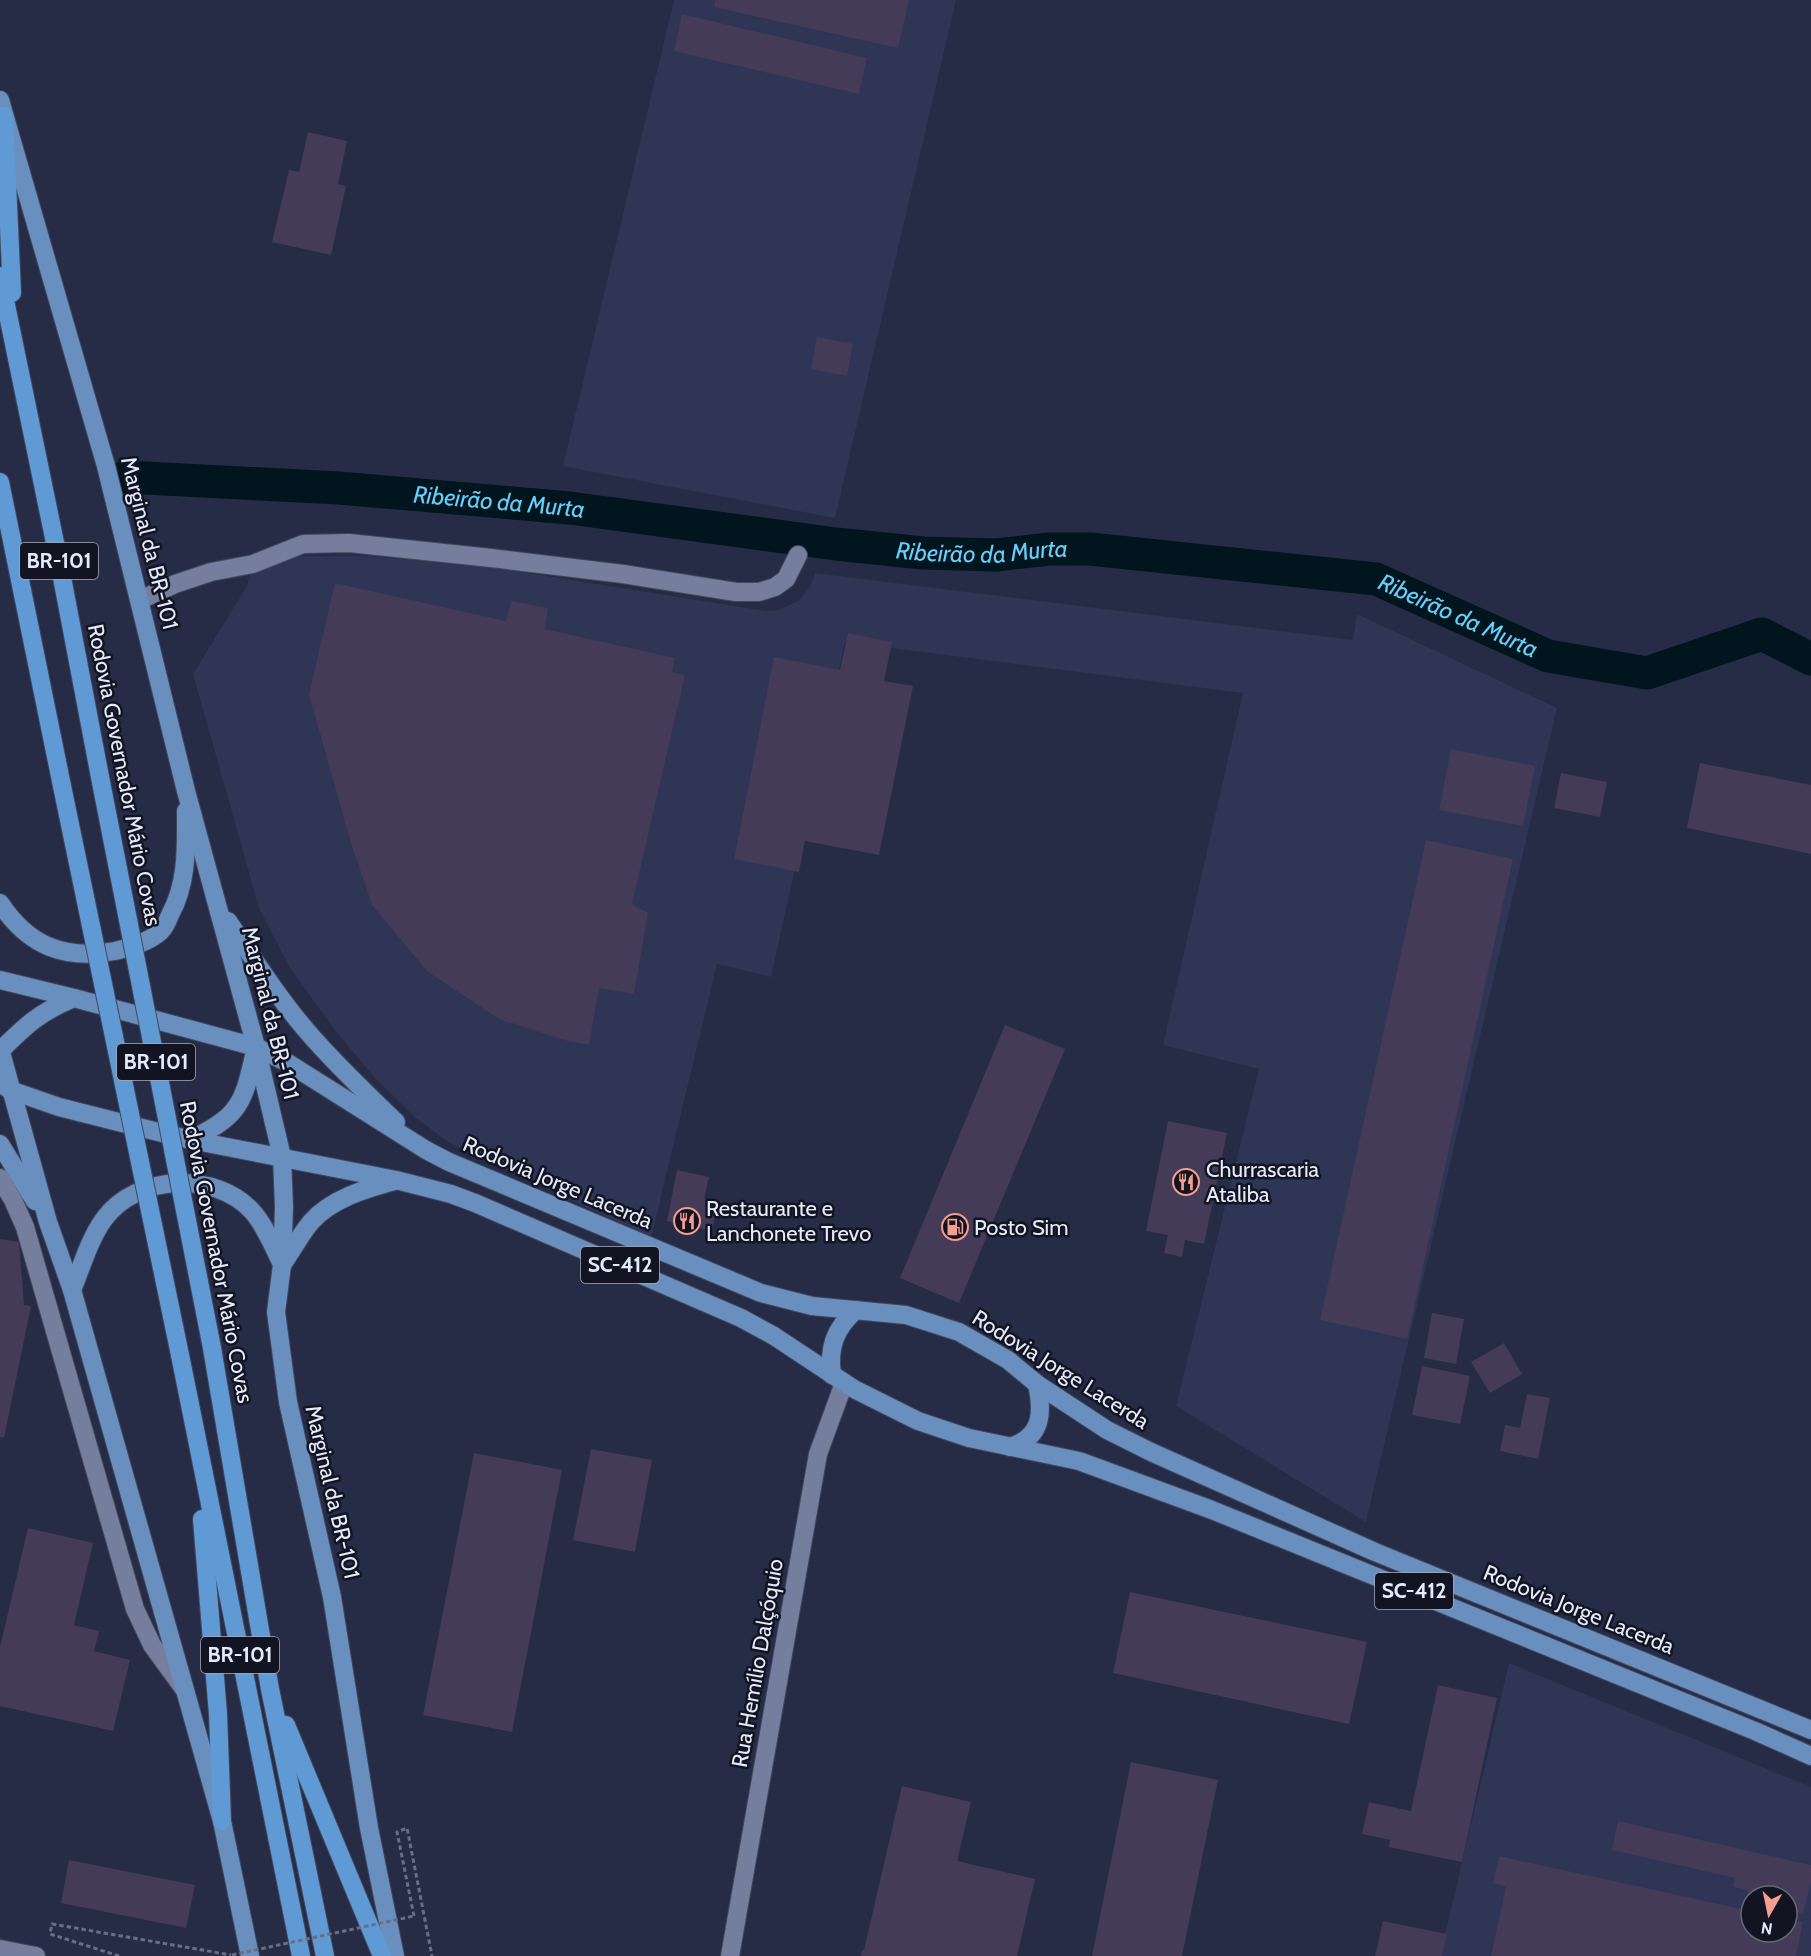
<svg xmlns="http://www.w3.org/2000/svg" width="1811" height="1956" font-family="Cabin,sans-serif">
  <rect width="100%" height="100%" fill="#262c46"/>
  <g fill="#2e3555" fill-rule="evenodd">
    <polygon points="674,0 956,0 835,518 563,466"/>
    <polygon points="315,556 369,556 490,567 766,611 779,610 800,600 810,587 815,573 1353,640 1357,614 1557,708 1366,1522 1176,1406 1259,1069 1163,1045 1243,693 845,642 771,977 717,964 651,1238 450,1143 416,1118 376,1079 338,1034 290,968 259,908 193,674 247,586 255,558"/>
    <path d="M1509,1663l302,124v169h-371zM1751,1896h36v36h-36z"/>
  </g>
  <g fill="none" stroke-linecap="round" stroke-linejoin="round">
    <path stroke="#01151e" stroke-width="33" id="s1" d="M125,477l214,11 231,20 266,36 87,9 73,2 53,-6h41l286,30 172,77 99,17 115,-39 49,25"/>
  </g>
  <g fill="#433b57">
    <polygon points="715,0 909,0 898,48 714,7"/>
    <polygon points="682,14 867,58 859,94 674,51"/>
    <polygon points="308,132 347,141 338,184 346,186 331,255 272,242 289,170 299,172"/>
    <polygon points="817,337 853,344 847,376 811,369"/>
    <polygon points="335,583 506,621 511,601 548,608 545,629 675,658 672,672 685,675 632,904 648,913 634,994 599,988 589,1045 568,1041 499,1019 428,972 372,905 350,840 309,694"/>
    <polygon points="848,633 892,642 884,681 913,686 879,855 805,841 799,872 734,859 774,657 840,670"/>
    <polygon points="1451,749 1535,766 1523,826 1439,810"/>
    <polygon points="1700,763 1811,785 1811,854 1687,828"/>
    <polygon points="1561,773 1607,782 1600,817 1554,808"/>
    <polygon points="1426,840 1513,859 1407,1339 1320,1320"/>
    <polygon points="1005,1025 1065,1049 959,1303 900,1278"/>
    <polygon points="1168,1121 1227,1133 1204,1244 1185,1240 1182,1257 1164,1253 1168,1235 1146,1231"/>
    <polygon points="677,1170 709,1177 704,1199 718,1202 712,1231 667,1221"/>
    <polygon points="0,1239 19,1242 24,1305 31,1306 4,1438 0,1437"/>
    <polygon points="1432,1313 1464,1319 1456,1364 1424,1358"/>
    <polygon points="1504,1343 1522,1374 1490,1393 1471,1362"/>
    <polygon points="1422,1366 1470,1376 1460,1424 1412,1415"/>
    <polygon points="1527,1394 1550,1398 1538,1459 1500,1451 1505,1425 1520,1428"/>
    <polygon points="591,1449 652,1460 635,1552 573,1540"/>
    <polygon points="474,1453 562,1470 512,1732 423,1715"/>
    <polygon points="28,1528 93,1543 74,1625 99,1631 94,1651 130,1660 113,1731 0,1706 0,1647"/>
    <polygon points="1130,1592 1367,1642 1349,1724 1113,1673"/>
    <polygon points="1438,1685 1497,1698 1462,1862 1389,1847 1390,1840 1362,1834 1369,1802 1411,1811"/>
    <polygon points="1131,1762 1218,1780 1182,1956 1092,1956"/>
    <polygon points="902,1786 971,1802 957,1861 1035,1879 1017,1956 861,1956 862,1950 864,1950"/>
    <polygon points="1618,1821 1811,1865 1811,1882 1803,1914 1787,1910 1787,1896 1751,1896 1751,1902 1745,1901 1748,1890 1733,1887 1735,1878 1612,1850"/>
    <polygon points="1499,1856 1751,1911 1751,1932 1787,1932 1787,1919 1803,1922 1796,1956 1491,1956 1506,1886 1493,1883"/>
    <polygon points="69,1860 195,1885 186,1928 61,1903"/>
    <polygon points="1383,1921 1447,1934 1442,1956 1375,1956"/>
  </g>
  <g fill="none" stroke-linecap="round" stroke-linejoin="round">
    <defs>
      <g id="minor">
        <polyline points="140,600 175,584 211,572 253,564 303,544 349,543 491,558 623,574 736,592 759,592 775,587 786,579 798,555"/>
        <polyline points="0,1178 13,1200 25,1227 135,1609 152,1645 184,1689"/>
        <polyline points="0,1949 36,1956"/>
        <polyline points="730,1956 818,1454 844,1383"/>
      </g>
      <g id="major">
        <polyline points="0,100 106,466 186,791 256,1047 282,1157 284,1207 282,1265 276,1312 288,1402 332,1597 369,1828 395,1956"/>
        <path d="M0,903c29,44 65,57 115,48 16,-4 34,-9 46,-20 4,-4 7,-11 9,-16 18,-33 16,-68 16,-104"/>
        <path d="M228,921c25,37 49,75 78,109 28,33 59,62 90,92"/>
        <polyline points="0,980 74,998 256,1047 288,1063 426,1150 449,1162 761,1293 812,1306 906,1315 959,1332 1008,1360 1037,1384 1107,1430 1151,1452 1375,1552 1811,1730"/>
        <polyline points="0,1049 48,1222 72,1290 222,1821 250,1956"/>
        <path d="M0,1051c26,-26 40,-39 74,-53"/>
        <polyline points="0,1083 10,1090 59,1107 134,1126 191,1140 396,1180 451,1194 475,1203 741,1318 774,1336 854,1389 918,1421 969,1438 1079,1461 1212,1510 1755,1731 1811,1756"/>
        <path d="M191,1140c14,-8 33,-17 43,-30 13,-16 16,-39 21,-58"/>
        <polyline points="0,1144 35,1201"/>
        <path d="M282,1265c10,-14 18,-30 29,-43 20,-23 54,-33 83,-41"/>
        <path d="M72,1290c10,-24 17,-50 32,-71 33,-45 111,-48 148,-8 13,14 21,36 30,53"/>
        <path d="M832,1375c-4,-27 3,-47 24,-65"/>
        <path d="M1010,1447c33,-10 33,-35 27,-63"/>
      </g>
      <g id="highway">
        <polyline points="4,116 12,293"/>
        <polyline points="0,276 60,567 100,777"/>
        <polyline points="0,482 62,786"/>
        <polyline points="212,1348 270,1689 325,1956"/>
        <polyline points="180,1355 301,1956"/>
        <polyline points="202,1519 218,1714 222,1821"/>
        <polyline points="286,1725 382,1956"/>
      </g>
    </defs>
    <use href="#minor" stroke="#42475d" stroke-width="20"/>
    <use href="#major" stroke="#42475d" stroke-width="20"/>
    <use href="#highway" stroke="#42475d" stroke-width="20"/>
    <g stroke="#686e85" stroke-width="3" stroke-dasharray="4.5 3" stroke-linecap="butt">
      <polyline points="414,1916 397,1832 407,1828 432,1956"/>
      <polyline points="119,1956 50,1934 52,1924 231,1955"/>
    </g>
    <use href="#minor" stroke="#767e9d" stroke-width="18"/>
    <use href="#major" stroke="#698fbf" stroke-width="18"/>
    <use href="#highway" stroke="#609ad5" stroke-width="18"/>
    <defs>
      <g id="highway-bridge">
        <polyline points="100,777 212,1348"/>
        <polyline points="62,786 180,1355"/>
      </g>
    </defs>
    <use href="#highway-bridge" stroke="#42475d" stroke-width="20" stroke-linecap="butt"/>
    <polyline stroke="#686e85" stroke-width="3" stroke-dasharray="4.5 3" stroke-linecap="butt" points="232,1955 414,1916"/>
    <use href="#highway-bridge" stroke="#609ad5" stroke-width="18"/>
  </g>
  <defs>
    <symbol id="restaurant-ring" viewBox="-11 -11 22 22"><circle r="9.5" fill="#121521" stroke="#f59d8e" stroke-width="1.5"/><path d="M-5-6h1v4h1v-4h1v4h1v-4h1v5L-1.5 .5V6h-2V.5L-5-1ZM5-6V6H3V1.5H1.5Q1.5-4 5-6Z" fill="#f59d8e"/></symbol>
    <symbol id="fuel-ring" viewBox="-11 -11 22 22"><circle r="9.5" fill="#121521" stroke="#f59d8e" stroke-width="1.5"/><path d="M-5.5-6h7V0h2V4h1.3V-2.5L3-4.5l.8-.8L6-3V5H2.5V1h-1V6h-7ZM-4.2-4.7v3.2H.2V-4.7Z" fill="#f59d8e"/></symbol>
  </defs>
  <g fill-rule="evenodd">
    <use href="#restaurant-ring" x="1171" y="1167" width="30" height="30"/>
    <use href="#restaurant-ring" x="672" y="1206" width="30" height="30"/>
    <use href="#fuel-ring" x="940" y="1212" width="30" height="30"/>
  </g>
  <g text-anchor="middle" stroke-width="5" stroke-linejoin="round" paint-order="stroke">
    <g fill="#121521" stroke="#a6aaba" stroke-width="1.5">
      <rect x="20" y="543" width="78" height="36" rx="4.5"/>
      <rect x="117" y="1044" width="78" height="36" rx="4.5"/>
      <rect x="581" y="1247" width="78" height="36" rx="4.5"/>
      <rect x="1375" y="1573" width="78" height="36" rx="4.5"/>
      <rect x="201" y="1637" width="78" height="36" rx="4.5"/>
    </g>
    <g font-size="21" font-weight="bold" fill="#e5eafb">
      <text x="59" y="568">BR-101</text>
      <text x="156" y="1069">BR-101</text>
      <text x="620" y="1272">SC-412</text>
      <text x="1414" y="1598">SC-412</text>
      <text x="240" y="1662">BR-101</text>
    </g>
    <g font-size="22" fill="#e5eafb" stroke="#121521">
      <text transform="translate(150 543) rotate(76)" y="8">Marginal da BR-101</text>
      <text transform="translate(125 775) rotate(79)" y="8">Rodovia Governador Mário Covas</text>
      <text transform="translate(271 1013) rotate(76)" y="8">Marginal da BR-101</text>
      <text transform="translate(558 1182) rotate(23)" y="8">Rodovia Jorge Lacerda</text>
      <text transform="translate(217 1252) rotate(79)" y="8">Rodovia Governador Mário Covas</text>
      <text transform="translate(1061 1369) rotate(32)" y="8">Rodovia Jorge Lacerda</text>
      <text transform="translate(333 1492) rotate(77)" y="8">Marginal da BR-101</text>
      <text transform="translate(1579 1609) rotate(22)" y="8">Rodovia Jorge Lacerda</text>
      <text transform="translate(757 1663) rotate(-80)" y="8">Rua Hemílio Dalçóquio</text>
    </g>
    <g font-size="22" fill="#e5eafb" stroke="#121521" text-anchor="start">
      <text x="1206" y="1177">Churrascaria<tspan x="1206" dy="25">Ataliba</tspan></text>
      <text x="706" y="1216">Restaurante e<tspan x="706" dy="25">Lanchonete Trevo</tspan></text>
      <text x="974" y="1235">Posto Sim</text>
    </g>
    <g font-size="24" font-style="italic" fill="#65cffa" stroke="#121521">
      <text dy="8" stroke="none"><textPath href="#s1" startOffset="375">Ribeirão da Murta</textPath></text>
      <text dy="8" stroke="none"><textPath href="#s1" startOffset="861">Ribeirão da Murta</textPath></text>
      <text dy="8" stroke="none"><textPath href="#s1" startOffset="1347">Ribeirão da Murta</textPath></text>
    </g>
  </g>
  <g transform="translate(1769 1914) rotate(189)"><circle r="28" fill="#121521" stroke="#666a78" stroke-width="1.5"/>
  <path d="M0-4.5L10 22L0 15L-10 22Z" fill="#f59d8e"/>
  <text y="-9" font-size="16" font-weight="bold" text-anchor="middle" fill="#e5eafb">N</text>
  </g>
</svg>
